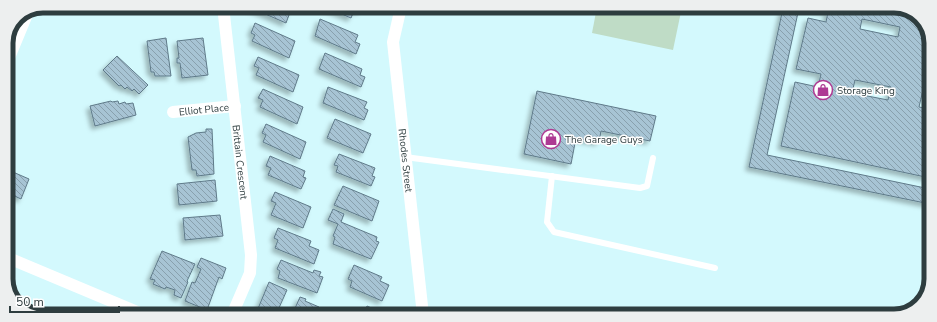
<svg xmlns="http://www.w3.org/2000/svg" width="937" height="322" font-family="'Nunito Sans',sans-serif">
  <defs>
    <pattern id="building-back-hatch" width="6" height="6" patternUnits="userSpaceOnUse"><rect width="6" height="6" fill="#a7c4d4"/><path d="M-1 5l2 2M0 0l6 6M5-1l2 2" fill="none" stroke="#88a0ad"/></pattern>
    <filter id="shadow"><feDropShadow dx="-3.5" dy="3.5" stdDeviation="2" flood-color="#0004"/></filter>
  </defs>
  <rect width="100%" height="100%" fill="#d3f9fd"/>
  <polygon fill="#bfdcc6" points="597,7 682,7 673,50 592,33"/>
  <g fill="url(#building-back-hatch)" stroke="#5f7a89" fill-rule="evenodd" filter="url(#shadow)">
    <polygon points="249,7 249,6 292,7 286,23"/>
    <polygon points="325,7 362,7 360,11 355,9 351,18"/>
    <polygon points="783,8 799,8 767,155 930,189 930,204 749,167"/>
    <path d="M815,8h91l17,12 8,20v56l-9,-2 -3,13 11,2v69l-149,-32 14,-64 23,5 3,-13 -25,-5 12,-51 18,4 2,-10 -14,-3zM862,19l38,8 -2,10 -38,-8zM855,80l36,7 -3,13 -36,-7z"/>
    <polygon points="320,19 358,35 355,42 360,44 356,54 315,36"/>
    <polygon points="255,23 295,41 289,58 252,41 255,35 251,33"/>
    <polygon points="166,38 171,76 155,76 154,72 151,72 147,41"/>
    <polygon points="203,38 208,75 182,78 180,63 177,63 177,58 179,58 177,41"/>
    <polygon points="325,53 362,69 360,75 365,77 361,87 319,69"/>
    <polygon points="117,56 148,85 139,94 134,89 132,91 127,87 125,89 121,85 119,86 103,70"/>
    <polygon points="258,57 299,75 293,92 256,75 259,68 254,66"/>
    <polygon points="328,87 367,102 364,108 368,110 364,120 323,103"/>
    <polygon points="263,89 303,107 297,124 260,107 263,100 258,98"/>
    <polygon points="537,91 656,116 650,141 601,131 599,142 576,138 571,164 524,154"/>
    <polygon points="111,101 112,102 118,101 119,104 125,102 126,104 133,103 136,115 95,126 90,106"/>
    <polygon points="335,119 371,134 363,153 327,138"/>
    <polygon points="266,124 306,142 300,159 263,142 266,135 262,133"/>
    <polygon points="206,129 212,129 214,174 197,176 196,170 192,170 188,137 196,133 206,132"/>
    <polygon points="339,154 375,168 372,176 375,177 371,186 336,172 338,166 334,165"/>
    <polygon points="270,156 305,171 303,177 306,178 301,189 268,175 271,168 266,166"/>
    <polygon points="6,169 29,179 21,199 6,192"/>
    <polygon points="215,180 217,201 179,205 177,184"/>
    <polygon points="343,186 379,201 372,221 334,205"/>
    <polygon points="275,192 311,207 303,228 271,215 276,203 271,201"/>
    <polygon points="333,209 344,214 341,222 377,237 376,241 379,242 371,259 333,244 335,237 333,236 338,224 328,220"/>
    <polygon points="220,215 223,236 185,240 183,218"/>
    <polygon points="278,228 311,241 309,246 319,250 314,264 275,248 278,240 274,238"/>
    <polygon points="162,251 195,264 187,281 188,282 181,298 174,295 175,290 166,287 165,289 153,284 155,280 150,279"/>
    <polygon points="201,258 226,268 222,279 219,277 207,310 185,301 192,282 195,283 201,269 197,267"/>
    <polygon points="281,260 313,273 314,270 321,272 319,276 323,277 317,293 278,278 280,271 277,269"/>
    <polygon points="354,265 382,277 380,281 389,285 382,301 350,287 352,281 348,279"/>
    <polygon points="269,282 287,290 278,310 280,315 259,315 257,311"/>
    <polygon points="300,297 306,299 305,301 319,307 317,315 292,315"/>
    <polygon points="367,306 387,315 363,315"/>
  </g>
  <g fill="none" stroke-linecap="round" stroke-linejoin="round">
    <g stroke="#fff" stroke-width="6">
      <polyline points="405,157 640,188 647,186 653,158"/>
      <polyline points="552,176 547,222 554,232 715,268"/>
    </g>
    <g stroke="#fff" stroke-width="12">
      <path id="s1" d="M223,6l28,249 -1,18 -18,42"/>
      <path id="s2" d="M401,7l-8,35 30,273"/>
      <polyline points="6,65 28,12"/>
      <path id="s3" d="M173,112l62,-6"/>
      <polyline points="6,257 142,314"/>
    </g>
  </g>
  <defs>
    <symbol id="shop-ring" viewBox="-11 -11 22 22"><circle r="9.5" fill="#fefefe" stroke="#ae3a93" stroke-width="1.5"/><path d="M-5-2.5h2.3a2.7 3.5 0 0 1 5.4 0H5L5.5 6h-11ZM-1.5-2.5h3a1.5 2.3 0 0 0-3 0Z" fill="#ae3a93"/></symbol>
  </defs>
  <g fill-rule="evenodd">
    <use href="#shop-ring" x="812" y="79" width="22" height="22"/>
    <use href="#shop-ring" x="540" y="128" width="22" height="22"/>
  </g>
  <g text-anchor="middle" stroke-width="3" stroke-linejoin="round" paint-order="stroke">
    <g font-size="10" fill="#2e3d3f" stroke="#fefefe" text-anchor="start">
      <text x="837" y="94">Storage King</text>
      <text x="565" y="143">The Garage Guys</text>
    </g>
    <g font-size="10" fill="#2e3d3f" stroke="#fefefe">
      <text dy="4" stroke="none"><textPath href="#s3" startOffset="31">Elliot Place</textPath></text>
      <text dy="4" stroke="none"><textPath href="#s2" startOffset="155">Rhodes Street</textPath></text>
      <text dy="4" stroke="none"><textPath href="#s1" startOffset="157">Brittain Crescent</textPath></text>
    </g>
  </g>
  <path d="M0 0H937V322H0ZM43 13H894A30 30 0 0 1 924 43V279A30 30 0 0 1 894 309H43A30 30 0 0 1 13 279V43A30 30 0 0 1 43 13Z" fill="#edefef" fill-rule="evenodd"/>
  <path fill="none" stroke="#2e3d3f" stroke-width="5" d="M43 13H894A30 30 0 0 1 924 43V279A30 30 0 0 1 894 309H43A30 30 0 0 1 13 279V43A30 30 0 0 1 43 13Z"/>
  <path d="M10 306v6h109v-6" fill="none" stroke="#2e3d3f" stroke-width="2"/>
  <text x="16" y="306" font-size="12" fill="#2e3d3f" stroke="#fefefe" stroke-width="3" paint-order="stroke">50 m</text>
</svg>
